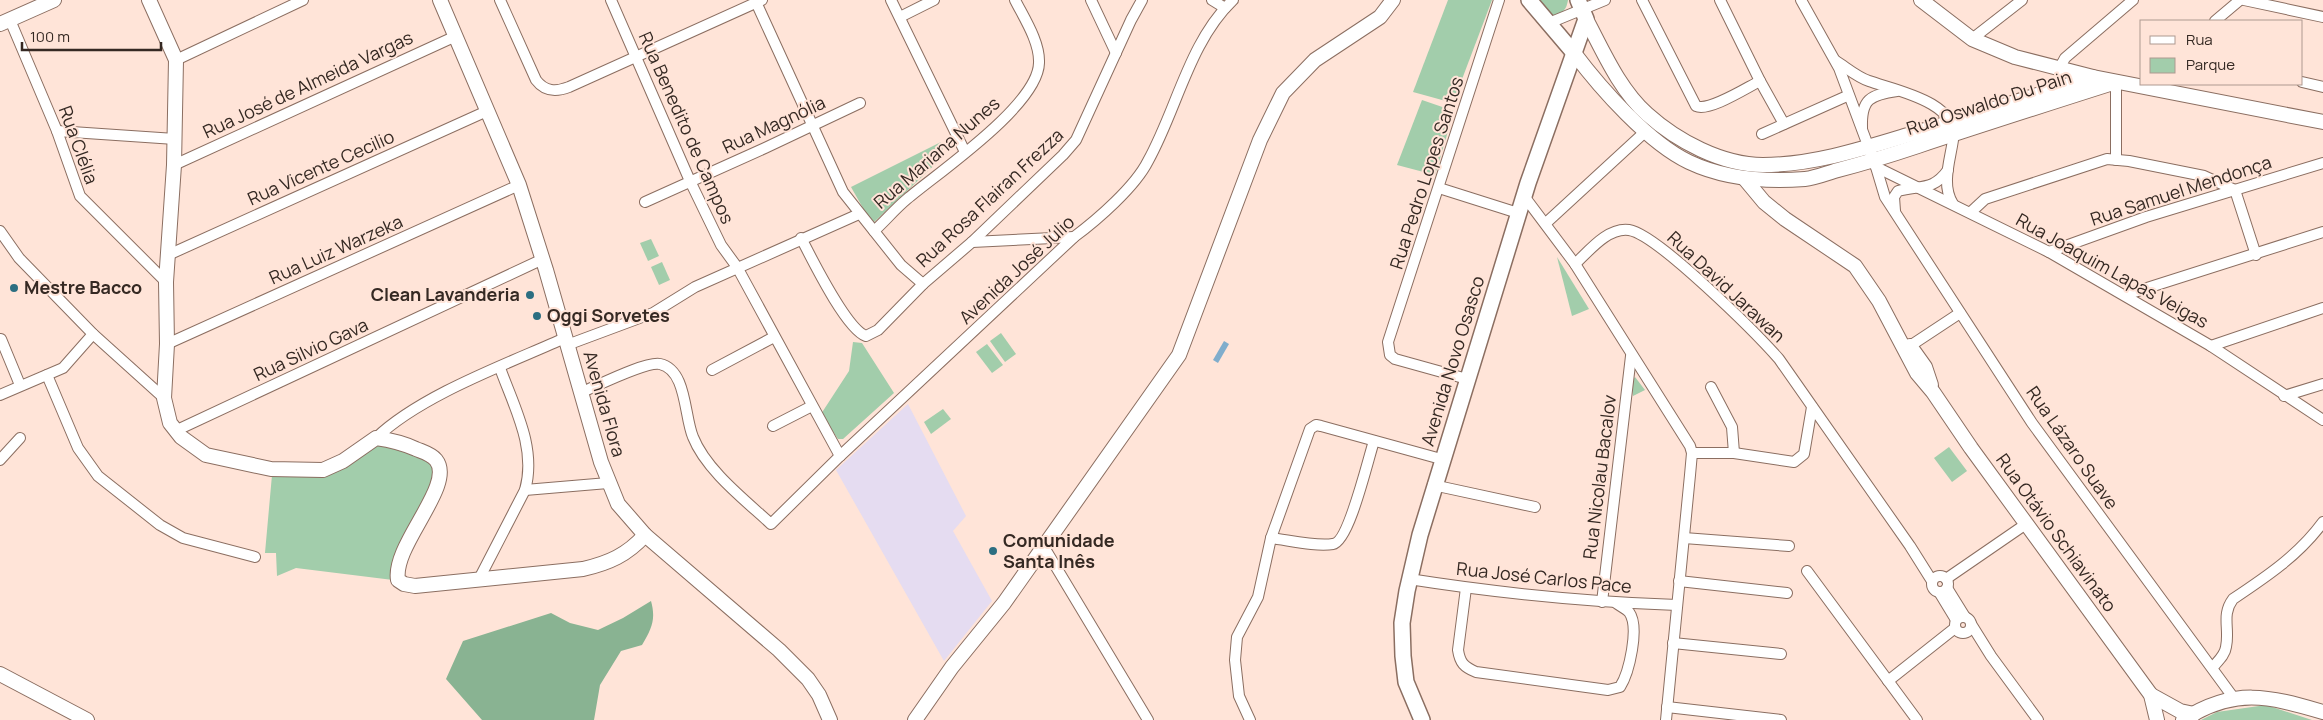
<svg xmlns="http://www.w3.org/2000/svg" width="2323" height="720" font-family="Manrope,sans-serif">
  <rect width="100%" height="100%" fill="#ffe4d8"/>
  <polygon fill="#e5dcf1" points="908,404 966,516 953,531 992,601 944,661 836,470"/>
  <g fill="#a2cdab">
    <polygon points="1448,0 1492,0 1453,103 1413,92"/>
    <path d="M1535,0h33c-2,13 -8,14 -20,16z"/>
    <polygon points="1422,100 1454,111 1435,175 1397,165"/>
    <polygon points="941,142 944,156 872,224 851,187"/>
    <polygon points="651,239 659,256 648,261 640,243"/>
    <polygon points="1557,257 1589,309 1572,316"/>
    <polygon points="662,262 670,280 659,285 651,267"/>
    <polygon points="1001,333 1016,354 1005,362 990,341"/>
    <polygon points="853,342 862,343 894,393 843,439 838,439 821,414 849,371"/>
    <polygon points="987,344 1003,365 992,373 976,352"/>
    <polygon points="1635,377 1645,390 1633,396 1631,383"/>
    <polygon points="943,409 951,419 931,434 924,422"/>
    <polygon points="372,443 424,454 437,470 393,580 296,568 277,576 276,553 265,553 272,475 297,473"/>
    <polygon points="1949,447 1967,471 1952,482 1934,458"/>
    <polygon points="2266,705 2312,720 2201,720 2217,712"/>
  </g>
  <path fill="#89b392" d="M651,601c5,18 1,27 -9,44l-21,6 -21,34 -6,35h-112l-36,-41 17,-38 88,-28 19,10 28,7 25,-12z"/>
  <polygon fill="#80adcc" points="1224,341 1229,344 1218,363 1213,360"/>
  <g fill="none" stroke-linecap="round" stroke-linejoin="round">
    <defs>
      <g id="street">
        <path d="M500,0l36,80c9,12 20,12 33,7l193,-87"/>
        <polyline points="611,0 690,181 721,245 737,267 840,456"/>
        <polyline points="755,0 843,192 901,265 923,284"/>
        <polyline points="891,0 965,152"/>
        <polyline points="1091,0 1116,53"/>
        <polyline points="1212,0 1225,8"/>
        <path d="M1642,0l54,106c13,6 50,-18 64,-25"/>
        <polyline points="1720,0 1760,81 1784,124"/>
        <polyline points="1801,0 1839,68 1876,167 1885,197 2032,423 2233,697"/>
        <polyline points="2244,0 2323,17"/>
        <polyline points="900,17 934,0"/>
        <polyline points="10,20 57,131 80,196 166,282"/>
        <polyline points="2215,21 2240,0"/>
        <polyline points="1549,23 1605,0"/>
        <polyline points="1972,39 2022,0"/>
        <polyline points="176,60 303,0"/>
        <path d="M1836,61c11,7 21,16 33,20 25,9 91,21 84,59 -3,21 -12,45 0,64"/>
        <polyline points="2059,69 2065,58 2133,0"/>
        <polyline points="2116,82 2116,160"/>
        <polyline points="2302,82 2323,87"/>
        <path d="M1862,128c-1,-29 8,-33 35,-37"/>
        <polyline points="57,131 175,139"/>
        <polyline points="1762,134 1847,96"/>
        <polyline points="174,165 456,36"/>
        <polyline points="1876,167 2049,252 2211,346 2323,420"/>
        <polyline points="1439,188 1518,213"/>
        <polyline points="2235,190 2256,255"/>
        <polyline points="1524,196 1575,264 1690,446 1692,453 1690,475 1666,720"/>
        <polyline points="645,202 765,148 860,103"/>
        <path d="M1895,211l-1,-14 4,-6c23,-6 35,0 50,-21"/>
        <polyline points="1971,212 1985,199 2107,159 2129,161 2204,176 2235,190"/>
        <polyline points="1546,223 1646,131"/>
        <polyline points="0,231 19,258 93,334 164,398"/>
        <path d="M874,231c11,-10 21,-22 33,-32 32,-27 131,-94 132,-136 1,-21 -15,-45 -24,-63"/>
        <path d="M801,238c11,21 45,91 65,98l12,-6 45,-46 49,-42 91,-87 13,-15 55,-120 11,-20"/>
        <polyline points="972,242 1074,237"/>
        <polyline points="2049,252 2146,217 2323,163"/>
        <polyline points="168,255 487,111"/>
        <path d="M1575,264c14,-13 33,-37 54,-34 28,4 128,104 150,129l131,187 22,35"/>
        <polyline points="2125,295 2323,232"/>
        <polyline points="1,339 20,385"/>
        <polyline points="167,344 519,185"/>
        <polyline points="567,345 653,313 695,287 859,214"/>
        <polyline points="1910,346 1960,313"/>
        <polyline points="2211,346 2323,308"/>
        <polyline points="712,370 774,337"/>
        <polyline points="47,375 78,448 98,476 160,525 183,538 255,557"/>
        <polyline points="1467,379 1395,359 1390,355 1388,342 1499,0"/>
        <polyline points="1711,387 1732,427 1734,453"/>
        <path d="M582,392c15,-6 64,-31 78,-28 27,6 24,52 33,73 13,33 52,63 78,87l69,-68 234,-219c23,-17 61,-50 74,-76 29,-52 41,-119 85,-161"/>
        <polyline points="0,395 63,368 93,334"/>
        <polyline points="2284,396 2323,384"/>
        <polyline points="773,426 812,406"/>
        <polyline points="175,431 543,259"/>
        <path d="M376,438c45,-43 131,-74 189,-100"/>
        <polyline points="1692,453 1734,453 1794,462 1804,454 1812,407"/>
        <polyline points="0,460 20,438"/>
        <polyline points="1433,485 1535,507"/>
        <polyline points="525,490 608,483"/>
        <path d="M1271,538c17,2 45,9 62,6 16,-2 35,-85 41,-103"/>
        <polyline points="1684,538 1789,546"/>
        <polyline points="1044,547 1148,720"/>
        <polyline points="1807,571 1917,720"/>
        <circle cx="1940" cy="584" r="8"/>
        <path d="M1409,579c89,14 178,23 268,26"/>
        <polyline points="1946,579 2026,524"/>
        <path d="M478,581l47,-91c12,-42 -11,-83 -25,-122"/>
        <polyline points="1679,581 1787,593"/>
        <path d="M1466,588l-8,62c2,13 6,17 18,22l132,18 12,-3c9,-14 20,-60 9,-75 -3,-3 -9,-6 -13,-9"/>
        <polyline points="1947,588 1965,617"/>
        <polyline points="1939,592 1956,620"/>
        <polyline points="1602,602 1631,356"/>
        <circle cx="1963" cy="625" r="8"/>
        <polyline points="1971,624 1991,656 2038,720"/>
        <polyline points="1673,643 1781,654"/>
        <path d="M2213,667c5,-6 12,-12 13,-20 4,-18 -5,-32 7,-48 33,-22 66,-44 90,-77"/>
        <polyline points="1888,681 1955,628"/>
        <polyline points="1667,707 1781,720"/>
        <polyline points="1250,720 1239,696 1235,660 1237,637 1258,597 1271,538 1310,429 1316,425 1321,426 1441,459"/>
      </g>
      <g id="secondary">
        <path d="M149,0l27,60 -2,105 -8,117 1,62 -3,54 6,25 11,14 25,18 65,14 52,1 20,-9 33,-23c14,2 27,5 40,11 7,3 15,5 20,11 20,25 -44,85 -38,120l6,4 11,2 168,-17c26,-6 44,-14 62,-34"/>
        <polyline points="440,0 519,185 546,270 601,462 618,504 645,535 779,650 808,679 819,695 830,720"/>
        <polyline points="1921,0 1972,39 2015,57 2093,77 2323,122"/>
        <path d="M1586,19c17,32 33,70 61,95 30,27 75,51 116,51 49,0 99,-16 145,-30 62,-18 123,-38 185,-58"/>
        <polyline points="0,24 54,0"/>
        <path d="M1574,53c27,36 75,90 115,109 36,17 77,20 116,17 11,-1 22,-6 33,-9 27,-7 53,-15 80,-24 66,-22 132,-43 198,-64"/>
        <polyline points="1744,178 1764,202 1785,219 1855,266 1879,301 1917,373 1933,392 1971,448 2151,695 2157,720"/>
        <polyline points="1906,349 1910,346 1925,367 1931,385"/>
        <polyline points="0,674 87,720"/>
        <polyline points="2151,695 2180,711 2194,714"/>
        <polyline points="915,720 952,667 1004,603 1179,355 1260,140 1283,93 1315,60 1380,17 1393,0"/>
        <path d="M2183,720c52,-33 85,-24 140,-8"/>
      </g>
      <g id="primary">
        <polyline points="1529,0 1574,53"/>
        <polyline points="1422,720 1406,682 1403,656 1402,623 1407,591 1420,535 1528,183 1586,19 1578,0"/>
      </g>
    </defs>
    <use href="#street" stroke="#8b6e61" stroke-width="12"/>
    <use href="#secondary" stroke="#8b6e61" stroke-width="16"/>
    <use href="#primary" stroke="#8b6e61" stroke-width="18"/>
    <use href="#street" stroke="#fff" stroke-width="10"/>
    <use href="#secondary" stroke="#fff" stroke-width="14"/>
    <use href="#primary" stroke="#fff" stroke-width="15"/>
  </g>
  <g fill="#2c6e81" stroke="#ffe4d8" stroke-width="2">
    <circle cx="14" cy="288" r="5"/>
    <circle cx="530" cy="295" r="5"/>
    <circle cx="537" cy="316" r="5"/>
    <circle cx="993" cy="551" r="5"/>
  </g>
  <g text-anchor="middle" stroke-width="4" stroke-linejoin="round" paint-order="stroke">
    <g font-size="18" fill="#352923" stroke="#ffe4d8">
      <text transform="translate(308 85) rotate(-25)" y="6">Rua José de Almeida Vargas</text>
      <text transform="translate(1989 103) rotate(-18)" y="6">Rua Oswaldo Du Pain</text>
      <text transform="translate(774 125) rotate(-25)" y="6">Rua Magnólia</text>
      <text transform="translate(686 128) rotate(66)" y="6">Rua Benedito de Campos</text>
      <text transform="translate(78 145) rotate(70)" y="6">Rua Clélia</text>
      <text transform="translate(937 153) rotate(-41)" y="6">Rua Mariana Nunes</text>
      <text transform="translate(321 168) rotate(-24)" y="6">Rua Vicente Cecilio</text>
      <text transform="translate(1427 173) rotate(-72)" y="6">Rua Pedro Lopes Santos</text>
      <text transform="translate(2181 191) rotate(-18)" y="6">Rua Samuel Mendonça</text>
      <text transform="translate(990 198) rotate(-43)" y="6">Rua Rosa Flairan Frezza</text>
      <text transform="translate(336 250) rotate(-24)" y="6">Rua Luiz Warzeka</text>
      <text transform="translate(1017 270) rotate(-43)" y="6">Avenida José Júlio</text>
      <text transform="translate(2112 271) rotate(29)" y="6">Rua Joaquim Lapas Veigas</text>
      <text transform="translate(1726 287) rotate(43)" y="6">Rua David Jarawan</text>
      <text transform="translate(311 350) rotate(-25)" y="6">Rua Silvio Gava</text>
      <text transform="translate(1453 361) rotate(-73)" y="6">Avenida Novo Osasco</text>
      <text transform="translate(604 404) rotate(74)" y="6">Avenida Flora</text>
      <text transform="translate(2072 448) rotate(55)" y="6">Rua Lázaro Suave</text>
      <text transform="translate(1600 477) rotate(-83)" y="6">Rua Nicolau Bacalov</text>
      <text transform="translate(2056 533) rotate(54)" y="6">Rua Otávio Schiavinato</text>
      <text transform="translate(1544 578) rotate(6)" y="6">Rua José Carlos Pace</text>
    </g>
    <g font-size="18" font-weight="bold" fill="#352923" stroke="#ffe4d8" text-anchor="start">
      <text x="24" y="294">Mestre Bacco</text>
      <text x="520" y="301" text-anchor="end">Clean Lavanderia</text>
      <text x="547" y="322">Oggi Sorvetes</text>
      <text x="1003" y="547">Comunidade<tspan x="1003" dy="21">Santa Inês</tspan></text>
    </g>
  </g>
  <rect x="2140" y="20" width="162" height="65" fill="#ffe4d8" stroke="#ae9990"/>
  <rect x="2150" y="36" width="25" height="8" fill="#ffffff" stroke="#ae9990"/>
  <text x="2186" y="45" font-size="15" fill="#352923">Rua</text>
  <rect x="2150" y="58" width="25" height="15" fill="#a2cdab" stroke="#ae9990"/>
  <text x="2186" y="70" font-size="15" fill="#352923">Parque</text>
  <path d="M22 42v8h139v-8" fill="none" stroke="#352923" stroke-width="2.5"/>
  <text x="30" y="42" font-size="15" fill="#352923" stroke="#ffe4d8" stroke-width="4" paint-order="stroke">100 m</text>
</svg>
